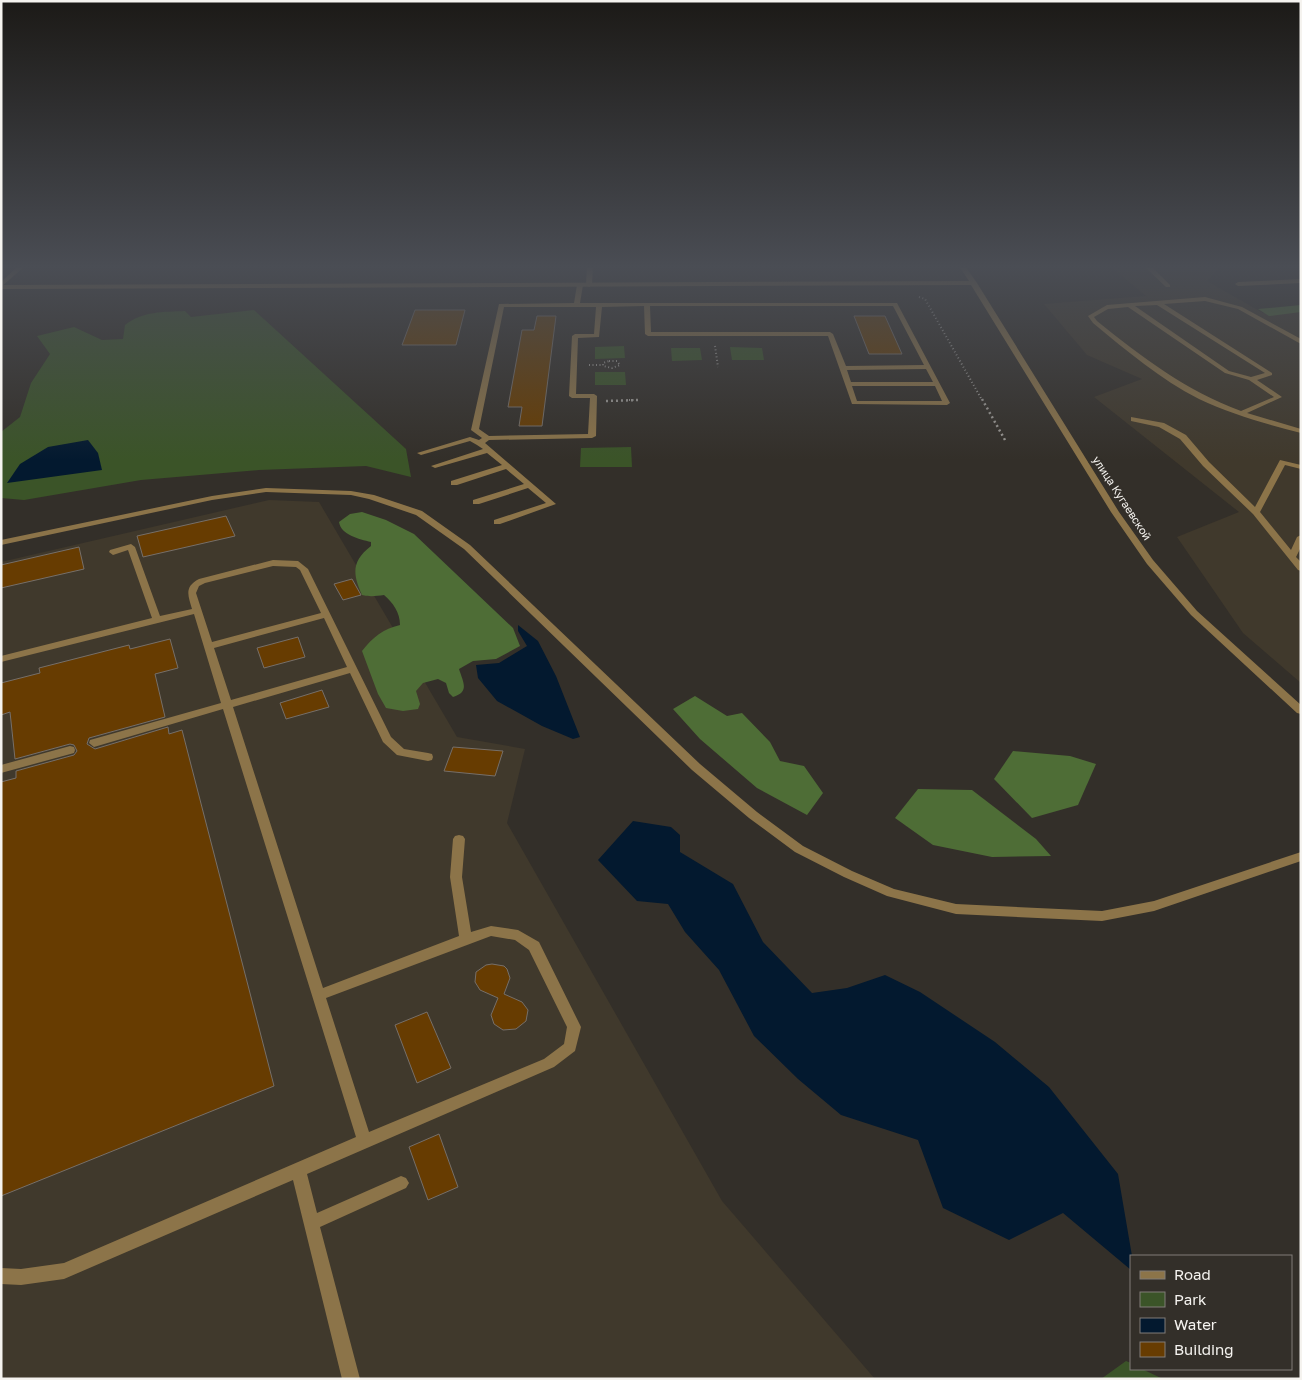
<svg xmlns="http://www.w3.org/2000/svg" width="1302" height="1380" font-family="'Golos Text',sans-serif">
  <rect width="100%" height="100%" fill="#332f29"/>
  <g fill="#40392c">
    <polygon points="1110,266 1221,266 1207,281 1263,313 1301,309 1301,683 1243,633 1177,537 1239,512 1094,397 1142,379 1087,355 1044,304 1146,296"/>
    <polygon points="269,500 319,502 457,737 525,749 507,823 722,1201 875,1379 1,1379 1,562"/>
  </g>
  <g fill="#3b5428">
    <path d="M254,310l152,139 5,28 -45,-11 -107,4 -118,10 -117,20 -23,-2v-66l19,-15 11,-34 19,-29 -13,-18 37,-9 28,13 21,-1 2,-14c18,-14 38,-13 60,-14l6,6z"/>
    <polygon points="624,346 625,358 595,359 595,347"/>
    <polygon points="730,347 762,348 764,360 732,360"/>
    <polygon points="671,348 700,348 702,360 672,361"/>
    <polygon points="595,372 625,372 626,385 595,385"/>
    <polygon points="631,447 632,467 580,467 581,448"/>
    <polygon points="1126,1361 1131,1363 1131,1369 1142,1369 1163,1379 1101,1379"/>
  </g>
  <g fill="#4e6d36">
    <polygon points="1301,305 1301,312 1269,316 1258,309"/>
    <path d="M362,512l24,8 28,14 99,94 7,18 -24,13 -23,2 -14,8c4,13 11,23 -6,28l-4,-4 -3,-10 -8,-4 -15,4 -7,8 4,13 -2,5 -15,2 -17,-3 -8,-14 -16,-43c11,-14 21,-22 38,-26 0,-13 -7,-22 -16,-30 -8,1 -14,2 -22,0 -10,-22 -10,-34 9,-49v-4c-12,-3 -30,-7 -32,-20l11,-8z"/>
    <polygon points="695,696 727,716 742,713 770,742 780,761 804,766 823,793 807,815 757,788 700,739 673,709"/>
    <polygon points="1013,751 1070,756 1096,764 1078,805 1032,818 994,779"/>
    <polygon points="918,789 972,790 1036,839 1051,856 992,857 933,845 895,818"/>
  </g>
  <g fill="#03192f">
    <polygon points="88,440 98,453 102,470 7,483 20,464 48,447"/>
    <polygon points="518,625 538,641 556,676 580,737 573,739 542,726 497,701 478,678 476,665 499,663 527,646 518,631"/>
    <polygon points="633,821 671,827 680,835 680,852 733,884 763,942 812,993 847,988 885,975 920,992 995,1042 1049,1087 1118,1174 1132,1256 1131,1256 1131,1270 1063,1213 1009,1240 943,1208 918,1140 841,1115 798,1079 754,1036 719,970 685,932 668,904 637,901 598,860"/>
  </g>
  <g fill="#673c01" stroke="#766f69">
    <polygon points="415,310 465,310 456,345 402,345"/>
    <polygon points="537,316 556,316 542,426 519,426 522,407 508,407 522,330 534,330"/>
    <polygon points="854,316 885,316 902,354 869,354"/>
    <polygon points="226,516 235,536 143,557 137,536"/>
    <polygon points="79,547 84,569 1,588 1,565"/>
    <polygon points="352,579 361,595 343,600 334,584"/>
    <polygon points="298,637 305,657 264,668 257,648"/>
    <polygon points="170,639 178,668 155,674 165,717 89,738 87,744 95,749 168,727 169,734 182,730 274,1086 1,1196 1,782 16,778 16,771 74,755 77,751 74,745 70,744 15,759 10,712 1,715 1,683 40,673 39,668 129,645 130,649"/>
    <polygon points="322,690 329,707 286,719 280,703"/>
    <polygon points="453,747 503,751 495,776 444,771"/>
    <polygon points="492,964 504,966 507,969 510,978 504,994 522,1002 528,1010 526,1021 516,1029 503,1030 494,1024 491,1015 498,998 480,990 475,982 476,972 486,965"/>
    <polygon points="427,1012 451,1068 417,1083 395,1025"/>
    <polygon points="439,1134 458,1187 428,1200 409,1147"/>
  </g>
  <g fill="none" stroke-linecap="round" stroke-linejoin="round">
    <g stroke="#9c9994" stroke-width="2" stroke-dasharray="1 2.5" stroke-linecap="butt">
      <polyline points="919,297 925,299 982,400"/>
      <polyline points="715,346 718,367"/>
      <polygon points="609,361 617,361 620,365 612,368 603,366 603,363"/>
      <polyline points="589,365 602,365"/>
      <polyline points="629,400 639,400"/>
    </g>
    <g stroke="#9c9994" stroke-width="2.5" stroke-dasharray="2 3" stroke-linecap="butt">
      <polyline points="982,399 1005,440"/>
      <polyline points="606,401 639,400"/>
    </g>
    <g fill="#8c7449" fill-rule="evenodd">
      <polygon points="18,266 25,266 1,287 1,282"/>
      <polygon points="587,266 593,266 592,285 589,287 586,285"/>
      <polygon points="1144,266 1151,266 1170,285 1170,287 1166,287"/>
      <path d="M580,283l3,2 -3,18h317l53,100 -3,2 -95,-1 -24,-68h-180l-3,-2 -1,-28 -42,1 -3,30 -21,1 -2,56h18l3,2 -1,40 -4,2 -103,2 -4,3 71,61 -56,20h-6v-4l52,-17 -18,-15 -49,16h-6v-4l51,-16 -18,-15 -49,16h-6v-4l51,-16 -15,-12 -52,15 -4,-2 52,-17 -6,-4 -7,-4 -49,14 -4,-2 53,-16 9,3 3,-2 -11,-8 28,-126 75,-1 3,-18zM650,306h243l31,59 -78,1 -13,-32 -3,-2h-179zM504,307h92l-2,27h-19l-3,2 -3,60 3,2h18l-2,36 -99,2 -10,-7zM926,369l7,13h-82l-4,-12zM852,386h83l7,15h-85z"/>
      <path d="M1205,297l37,10 59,32v5l-63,-35 -33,-8 -41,3 108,69v2l-15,5 25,17 -35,16 54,16v4c-35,-9 -70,-19 -102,-34 -39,-20 -72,-48 -106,-76l-5,-7 19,-11zM1157,305l108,68 -14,4 -22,-6 -94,-65zM1128,307l97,66 24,7 25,17 -33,14c-55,-20 -99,-54 -144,-90l-3,-4 14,-8z"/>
      <polygon points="1131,417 1164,423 1186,435 1209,462 1255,507 1280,460 1301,465 1301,469 1285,465 1260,512 1291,550 1297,537 1301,535 1301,547 1296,557 1301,562 1301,571 1298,570 1253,514 1203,466 1180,439 1159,427 1131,421"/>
      <path d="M131,544l4,3 25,69 32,-7c-4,-14 -8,-22 7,-30l74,-19 25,1 10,8 83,168 13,12 24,4 4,1 1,3 -1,3 -4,1 -31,-6 -14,-13 -33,-69 -117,34 90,281 136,-52 -9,-59 3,-38 2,-3 4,-1 4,1 2,3 -3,38 9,55 20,-6 27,4 21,12 42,85 -6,24 -21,16 -247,107 10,39 84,-37 5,2 3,5 -3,5 -86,39 40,152h-18l-49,-199 -229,99 -43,6 -20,-1v-16l20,1 43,-6 292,-126 -133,-428 -129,38 -5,-4 1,-3 131,-37 -27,-89 -193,48v-6l151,-38 -24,-68 -15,5 -4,-3 1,-2zM273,566l23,1 4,3 21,43 -109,29 -16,-49 3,-7 6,-3zM324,618l23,49 -116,33 -17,-52zM491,936l24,4 14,10 38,77 -3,17 -20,15 -175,73 -43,-134z"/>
      <polygon points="70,746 74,747 75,750 74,753 1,773 1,765"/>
    </g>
    <g fill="#8c7449" fill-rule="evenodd">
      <polygon points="959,266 965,266 977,283 1119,512 1153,560 1197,611 1301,705 1301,714 1297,713 1191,615 1147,564 1111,512 971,285 1,289 1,285 969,281"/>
      <polygon points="1301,279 1301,283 1238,286 1235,284 1238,282"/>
      <polygon points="266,488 351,491 374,495 422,511 470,545 700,764 757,812 803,846 852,871 894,889 956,904 1102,911 1154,901 1301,852 1301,861 1154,911 1102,921 956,914 887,896 844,877 795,852 749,818 692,770 464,549 416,515 369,499 351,495 266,492 212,500 1,545 1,540 212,496"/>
    </g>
  </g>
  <linearGradient id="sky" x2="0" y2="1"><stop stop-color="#1c1a17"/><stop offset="0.58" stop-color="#4a4d54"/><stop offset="1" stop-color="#4a4d54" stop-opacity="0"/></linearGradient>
  <rect width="1302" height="460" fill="url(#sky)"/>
  <g text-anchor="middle" stroke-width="4.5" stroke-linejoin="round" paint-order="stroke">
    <g font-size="11" fill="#f5f3ef" stroke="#332f29">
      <text transform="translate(1122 498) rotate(57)" y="4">улица Кугаевской</text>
    </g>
  </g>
  <rect width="1302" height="1380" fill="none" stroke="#f5f3ef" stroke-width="5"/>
  <rect x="1130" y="1255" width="162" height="115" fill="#332f29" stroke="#817d78"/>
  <rect x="1140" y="1271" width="25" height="8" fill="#8c7449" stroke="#817d78"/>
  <text x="1174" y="1280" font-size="15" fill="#f5f3ef">Road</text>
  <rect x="1140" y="1292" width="25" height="15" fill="#3b5428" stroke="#817d78"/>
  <text x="1174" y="1305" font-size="15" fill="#f5f3ef">Park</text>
  <rect x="1140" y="1318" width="25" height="15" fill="#03192f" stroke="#817d78"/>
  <text x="1174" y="1330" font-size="15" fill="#f5f3ef">Water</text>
  <rect x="1140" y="1342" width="25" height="15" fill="#673c01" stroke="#817d78"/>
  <text x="1174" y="1355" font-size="15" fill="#f5f3ef">Building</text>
</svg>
